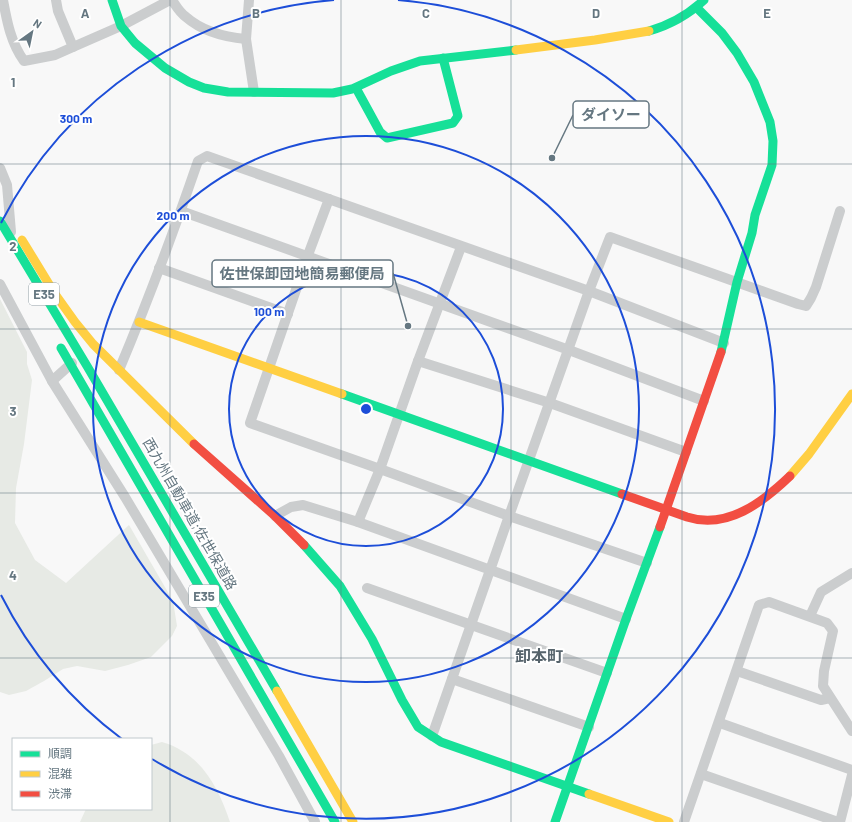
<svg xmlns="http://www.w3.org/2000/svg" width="852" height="822" font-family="Barlow,'Noto Sans JP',sans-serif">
  <rect width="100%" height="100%" fill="#f8f8f8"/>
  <g fill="#e7eae5">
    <polygon points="0,299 27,352 27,364 32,380 24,444 16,488 15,523 35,560 66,583 129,525 173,601 177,626 172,636 151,657 128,665 105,671 77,666 63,669 44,681 26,691 9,695 0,692"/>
    <path d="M162,742c38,11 56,44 68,80h-150l6,-13h65v-64z"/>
  </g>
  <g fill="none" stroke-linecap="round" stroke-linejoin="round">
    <g stroke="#cbcdce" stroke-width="10">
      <path d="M3,0c4,22 8,43 21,61l31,-6 18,-8"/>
      <polyline points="56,0 58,11 73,47 121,26 170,0"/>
      <path d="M172,0c4,6 8,13 14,17 17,15 38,20 60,22"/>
      <polyline points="249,0 246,39 254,92"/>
      <polyline points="0,168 7,185 11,232"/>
      <polyline points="329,199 308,255 250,423 380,469 509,516 647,563"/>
      <polyline points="181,211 569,350 704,401"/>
      <polyline points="159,268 288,314"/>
      <polyline points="0,284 52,381 125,497 279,756 315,822"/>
      <polyline points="418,361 550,403 686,452"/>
      <path d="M119,370c29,-69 55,-139 79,-209l9,-5 382,135 135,52"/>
      <polyline points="52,381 72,363"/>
      <polyline points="275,516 291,507 303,505 358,522 626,619"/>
      <polyline points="358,522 380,469 418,361 461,247"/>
      <polyline points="367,588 607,673"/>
      <polyline points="810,616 821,592 852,573"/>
      <polyline points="737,671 821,700 830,698"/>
      <polyline points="452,679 589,727"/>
      <polyline points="720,723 852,770"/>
      <polyline points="432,736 509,516 589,291 610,237 798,304 806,306 811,298 816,287 840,211"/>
      <polyline points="701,774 838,822"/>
      <polyline points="684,822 759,605 769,602 827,623 833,631 824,671 823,686 852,731"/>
      <polyline points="840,822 852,775"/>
    </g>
    <g stroke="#16e098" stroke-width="9">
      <polyline points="112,0 121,26 135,43 165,68 189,82 204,88 228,92 333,93 352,89 391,71 420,61 516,50"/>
      <polyline points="697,8 722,33 737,53 754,82 770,122 773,141 772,165 755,215 752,233 737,282 721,352"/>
      <path d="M649,31c21,-6 39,-16 55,-31"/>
      <polyline points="356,88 380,132 387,138 453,123 458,116 443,58"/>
      <polyline points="0,221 87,366 277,691"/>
      <polyline points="61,348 335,822"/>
      <polyline points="342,394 622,494"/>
      <polyline points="304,545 340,586 372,639 402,700 418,727 441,742 589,794"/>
      <polyline points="555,822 626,619 660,527"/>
    </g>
    <g stroke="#ffcf43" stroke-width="9">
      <polyline points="516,50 595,40 649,31"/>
      <polyline points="22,240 55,294 75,322 93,344 194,444"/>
      <polyline points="139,322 342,394"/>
      <polyline points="790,476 809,454 852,394"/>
      <polyline points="277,691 353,822"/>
      <polyline points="589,794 669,822"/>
    </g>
    <g stroke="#f24e42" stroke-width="9">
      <polyline points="194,444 275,516 304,545"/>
      <path d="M622,494l65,23c40,13 76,-15 103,-41"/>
      <polyline points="660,527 721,352"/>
    </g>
  </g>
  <path fill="none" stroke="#657781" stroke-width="1" stroke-opacity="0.55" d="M170,0v822M341,0v822M511,0v822M682,0v822M0,164h852M0,329h852M0,493h852M0,658h852"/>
  <g fill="none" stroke="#1d4ed8" stroke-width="2">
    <circle cx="366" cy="409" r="137"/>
    <circle cx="366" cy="409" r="273"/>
    <path d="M122 739A410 410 0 0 1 1 595M1 223A410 410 0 0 1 334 0M398 0A410 410 0 1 1 152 759"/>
  </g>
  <g text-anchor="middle" stroke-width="4" stroke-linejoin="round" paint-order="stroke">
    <g fill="#fff" stroke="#93a0a7" stroke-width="1">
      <rect x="29" y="283" width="30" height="22" rx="3"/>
      <rect x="189" y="585" width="30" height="22" rx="3"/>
    </g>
    <g font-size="13" font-weight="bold" fill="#657781">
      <text x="44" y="299">E35</text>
      <text x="204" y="601">E35</text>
    </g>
    <g font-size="14" fill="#657781" stroke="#fff">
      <text transform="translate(190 514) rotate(60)" y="5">西九州自動車道;佐世保道路</text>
    </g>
    <g font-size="16" font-weight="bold" fill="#57646c" stroke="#fff">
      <text x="539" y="662">卸本町</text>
    </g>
  </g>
  <g font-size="13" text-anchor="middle" font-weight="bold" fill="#657781" stroke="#fff" stroke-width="4" stroke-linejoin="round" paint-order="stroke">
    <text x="85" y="18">A</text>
    <text x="256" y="18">B</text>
    <text x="426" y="18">C</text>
    <text x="596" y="18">D</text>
    <text x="767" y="18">E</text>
    <text x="13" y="87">1</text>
    <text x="13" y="251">2</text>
    <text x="13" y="416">3</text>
    <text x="13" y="580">4</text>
  </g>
  <circle cx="366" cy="409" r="6" fill="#1d4ed8" stroke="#fff" stroke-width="2"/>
  <g font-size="12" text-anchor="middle" font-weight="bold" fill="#1d4ed8" stroke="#fff" stroke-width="4" stroke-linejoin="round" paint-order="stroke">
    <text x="76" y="123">300 m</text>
    <text x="173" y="220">200 m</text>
    <text x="269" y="316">100 m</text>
  </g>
  <path fill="none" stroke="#657781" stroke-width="1.5" d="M552 158L573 115M408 326L393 273"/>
  <g fill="#657781" stroke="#fff" stroke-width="1.5">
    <circle cx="552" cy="158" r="4"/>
    <circle cx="408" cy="326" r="4"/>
  </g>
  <g fill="#fff" stroke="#657781" stroke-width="1.5">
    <rect x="573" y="101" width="76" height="27" rx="4"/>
    <rect x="212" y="260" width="181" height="27" rx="4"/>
  </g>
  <g font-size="15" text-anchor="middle" font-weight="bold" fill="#657781">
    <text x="611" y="120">ダイソー</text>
    <text x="302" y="279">佐世保卸団地簡易郵便局</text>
  </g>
  <rect x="12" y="738" width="140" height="72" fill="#ffffff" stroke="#c1c9cd"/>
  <rect x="20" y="751" width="20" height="6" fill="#16e098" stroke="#c1c9cd"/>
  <text x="48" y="758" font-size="12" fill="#657781">順調</text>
  <rect x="20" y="771" width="20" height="6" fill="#ffcf43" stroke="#c1c9cd"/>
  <text x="48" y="778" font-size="12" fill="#657781">混雑</text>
  <rect x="20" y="791" width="20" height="6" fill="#f24e42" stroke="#c1c9cd"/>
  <text x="48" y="798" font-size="12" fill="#657781">渋滞</text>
  <g transform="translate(32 32) rotate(33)" stroke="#ffffff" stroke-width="3" paint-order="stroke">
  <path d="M0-3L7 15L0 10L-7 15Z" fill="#657781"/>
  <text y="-6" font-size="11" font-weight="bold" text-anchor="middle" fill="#657781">N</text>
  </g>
</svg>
